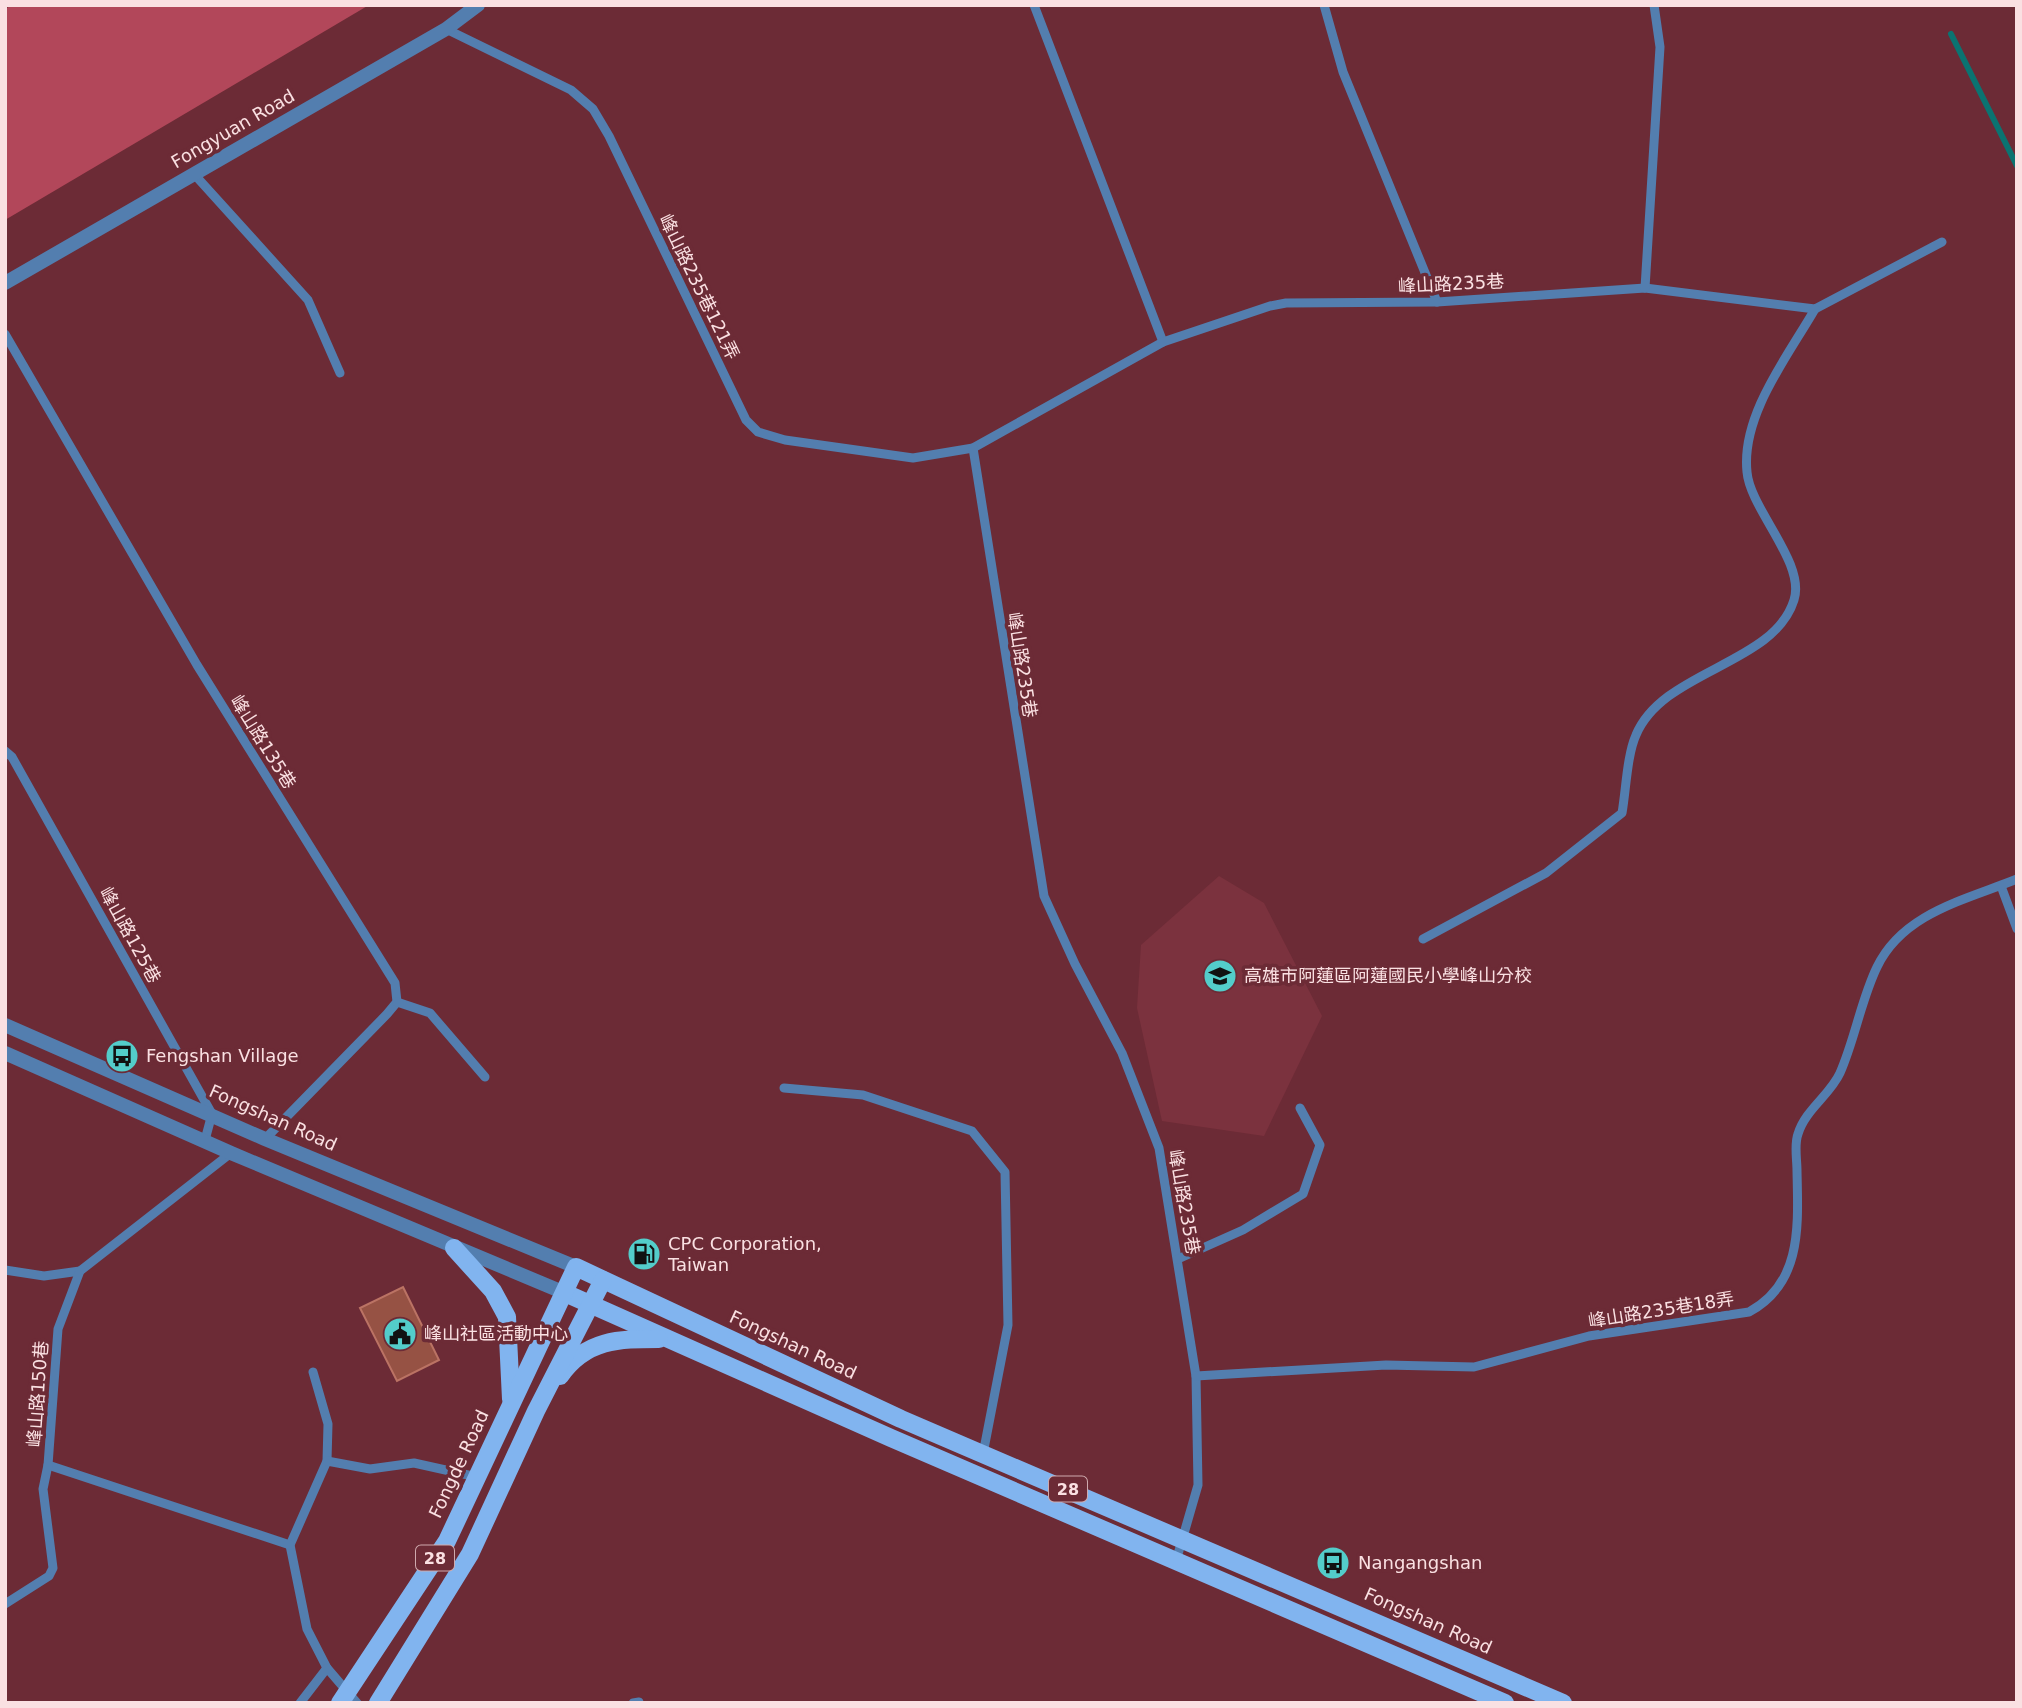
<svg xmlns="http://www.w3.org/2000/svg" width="2022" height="1708" font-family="'DejaVu Sans','Noto Sans TC',sans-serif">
  <rect width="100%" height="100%" fill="#6c2b36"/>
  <polygon fill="#7b323e" points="1219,876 1264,903 1322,1016 1264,1136 1162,1121 1137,1008 1141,945"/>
  <polygon fill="#b2475a" points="12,5 369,5 5,220 5,9"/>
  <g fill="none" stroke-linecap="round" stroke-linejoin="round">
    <polyline stroke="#0b7371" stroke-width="6" points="1951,34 2017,166"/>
  </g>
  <polygon fill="#965244" stroke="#bb7364" stroke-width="2" points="403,1287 439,1360 397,1381 360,1308"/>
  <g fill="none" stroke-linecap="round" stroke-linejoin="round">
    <g stroke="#537eaf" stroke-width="9">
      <polyline points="1034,5 1163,342"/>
      <polyline points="1324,5 1343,72 1437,302"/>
      <polyline points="446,29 571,90 593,109 609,136 746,420 758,432 785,440 913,458 973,448 1163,342 1270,306 1286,303 1437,302 1645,288 1815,309 1942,242"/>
      <polyline points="194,174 308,300 340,373"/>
      <polyline points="1645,288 1660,47 1654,5"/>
      <polyline points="5,334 197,665 395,983 397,1002 387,1014 265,1139"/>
      <polyline points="973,448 1044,896 1075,964 1122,1053 1159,1148 1196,1376 1198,1485 1176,1561"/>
      <polyline points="5,751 12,757 212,1114 205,1140"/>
      <polyline points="2001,886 2017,929"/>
      <path d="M1423,939l123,-66 76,-60c4,-23 5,-58 14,-78 27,-65 138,-70 158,-135 12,-37 -44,-91 -47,-128 -6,-57 41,-116 68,-163"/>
      <polyline points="397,1002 430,1013 485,1077"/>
      <polyline points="784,1088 863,1095 972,1131 1005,1172 1008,1325 983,1454"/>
      <polyline points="1178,1259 1243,1230 1303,1194 1320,1145 1300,1108"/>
      <polyline points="5,1270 44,1276 80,1271"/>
      <polyline points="313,1372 328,1424 327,1461 290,1545 307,1629 327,1668 357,1703"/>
      <path d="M1196,1376l190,-11 88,2 115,-31 160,-24c54,-29 49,-88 48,-141 0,-12 -3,-27 1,-37 7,-24 32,-39 42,-61 15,-34 21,-73 37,-106 26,-54 88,-67 140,-88"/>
      <polyline points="327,1461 370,1469 414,1463 477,1477"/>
      <polyline points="48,1465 290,1545"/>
      <polyline points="5,1604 49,1576 53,1568 43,1489 48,1465 58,1329 80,1271 231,1153"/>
      <polyline points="300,1703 327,1668"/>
      <polyline points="633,1703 639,1702"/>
    </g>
    <g stroke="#537eaf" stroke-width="14">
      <polyline points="5,283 446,29 478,5"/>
      <polyline points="5,1025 265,1139 576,1267"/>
      <polyline points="5,1053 231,1153 565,1293"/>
    </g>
    <g stroke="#81b4ef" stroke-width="18">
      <polyline points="454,1248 493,1291 507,1317 511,1399"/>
      <polyline points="565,1293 891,1438 1505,1703"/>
      <path d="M560,1376c26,-37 59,-37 99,-37"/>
      <polyline points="340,1703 447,1541 576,1267 901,1419 1563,1703"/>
      <polyline points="378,1703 470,1554 536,1411 603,1280"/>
    </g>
  </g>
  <defs>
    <symbol id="school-disc" viewBox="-11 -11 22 22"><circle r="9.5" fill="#53cdca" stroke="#6c2b36"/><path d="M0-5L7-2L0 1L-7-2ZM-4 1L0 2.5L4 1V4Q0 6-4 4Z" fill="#111"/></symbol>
    <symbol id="bus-disc" viewBox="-11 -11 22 22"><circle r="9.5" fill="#53cdca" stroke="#6c2b36"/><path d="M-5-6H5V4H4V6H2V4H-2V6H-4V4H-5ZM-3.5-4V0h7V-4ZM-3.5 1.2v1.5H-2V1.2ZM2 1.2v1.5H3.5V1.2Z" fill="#111"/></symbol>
    <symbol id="fuel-disc" viewBox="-11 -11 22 22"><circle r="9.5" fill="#53cdca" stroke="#6c2b36"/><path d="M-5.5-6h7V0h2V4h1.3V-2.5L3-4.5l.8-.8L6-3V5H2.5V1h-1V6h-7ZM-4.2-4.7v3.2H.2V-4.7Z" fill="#111"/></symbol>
    <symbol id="civic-disc" viewBox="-11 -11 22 22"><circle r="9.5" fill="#53cdca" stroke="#6c2b36"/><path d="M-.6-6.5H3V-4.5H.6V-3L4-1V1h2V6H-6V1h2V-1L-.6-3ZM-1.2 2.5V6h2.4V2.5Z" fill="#111"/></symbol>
  </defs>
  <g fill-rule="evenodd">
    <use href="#school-disc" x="1201" y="957" width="38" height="38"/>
    <use href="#bus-disc" x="103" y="1037" width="38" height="38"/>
    <use href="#fuel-disc" x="625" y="1235" width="38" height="38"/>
    <use href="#civic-disc" x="381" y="1315" width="38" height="38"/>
    <use href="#bus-disc" x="1314" y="1544" width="38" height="38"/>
  </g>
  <g text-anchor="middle" stroke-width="7" stroke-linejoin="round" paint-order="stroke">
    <g fill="#6c2b36" stroke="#cfaaae" stroke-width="2">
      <rect x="1049" y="1476.5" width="38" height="25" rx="5"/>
      <rect x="416" y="1545.5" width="38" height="25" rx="5"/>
    </g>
    <g font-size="16" font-weight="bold" fill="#fae0e2">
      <text x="1068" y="1495">28</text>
      <text x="435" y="1564">28</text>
    </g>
    <g font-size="18" fill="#fae0e2" stroke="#6c2b36">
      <text transform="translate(233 129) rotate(-30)" y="6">Fongyuan Road</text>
      <text transform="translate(1451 284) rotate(-3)" y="6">峰山路235巷</text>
      <text transform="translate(699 287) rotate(64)" y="6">峰山路235巷121弄</text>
      <text transform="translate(1022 665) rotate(81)" y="6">峰山路235巷</text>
      <text transform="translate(263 742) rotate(58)" y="6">峰山路135巷</text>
      <text transform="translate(130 935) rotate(61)" y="6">峰山路125巷</text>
      <text transform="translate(273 1118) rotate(24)" y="6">Fongshan Road</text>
      <text transform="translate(1184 1202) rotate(80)" y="6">峰山路235巷</text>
      <text transform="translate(1661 1310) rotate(-9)" y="6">峰山路235巷18弄</text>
      <text transform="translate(793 1345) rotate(25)" y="6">Fongshan Road</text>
      <text transform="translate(38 1394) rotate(-86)" y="6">峰山路150巷</text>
      <text transform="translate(459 1464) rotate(-65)" y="6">Fongde Road</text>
      <text transform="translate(1428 1621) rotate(24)" y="6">Fongshan Road</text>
    </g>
    <g font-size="18" fill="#fae0e2" stroke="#6c2b36" text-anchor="start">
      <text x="1244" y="982">高雄市阿蓮區阿蓮國民小學峰山分校</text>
      <text x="146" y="1062">Fengshan Village</text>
      <text x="668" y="1250">CPC Corporation,<tspan x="668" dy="21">Taiwan</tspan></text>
      <text x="424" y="1340">峰山社區活動中心</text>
      <text x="1358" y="1569">Nangangshan</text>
    </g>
  </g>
  <rect width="2022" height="1708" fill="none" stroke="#fae0e2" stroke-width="14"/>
</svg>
